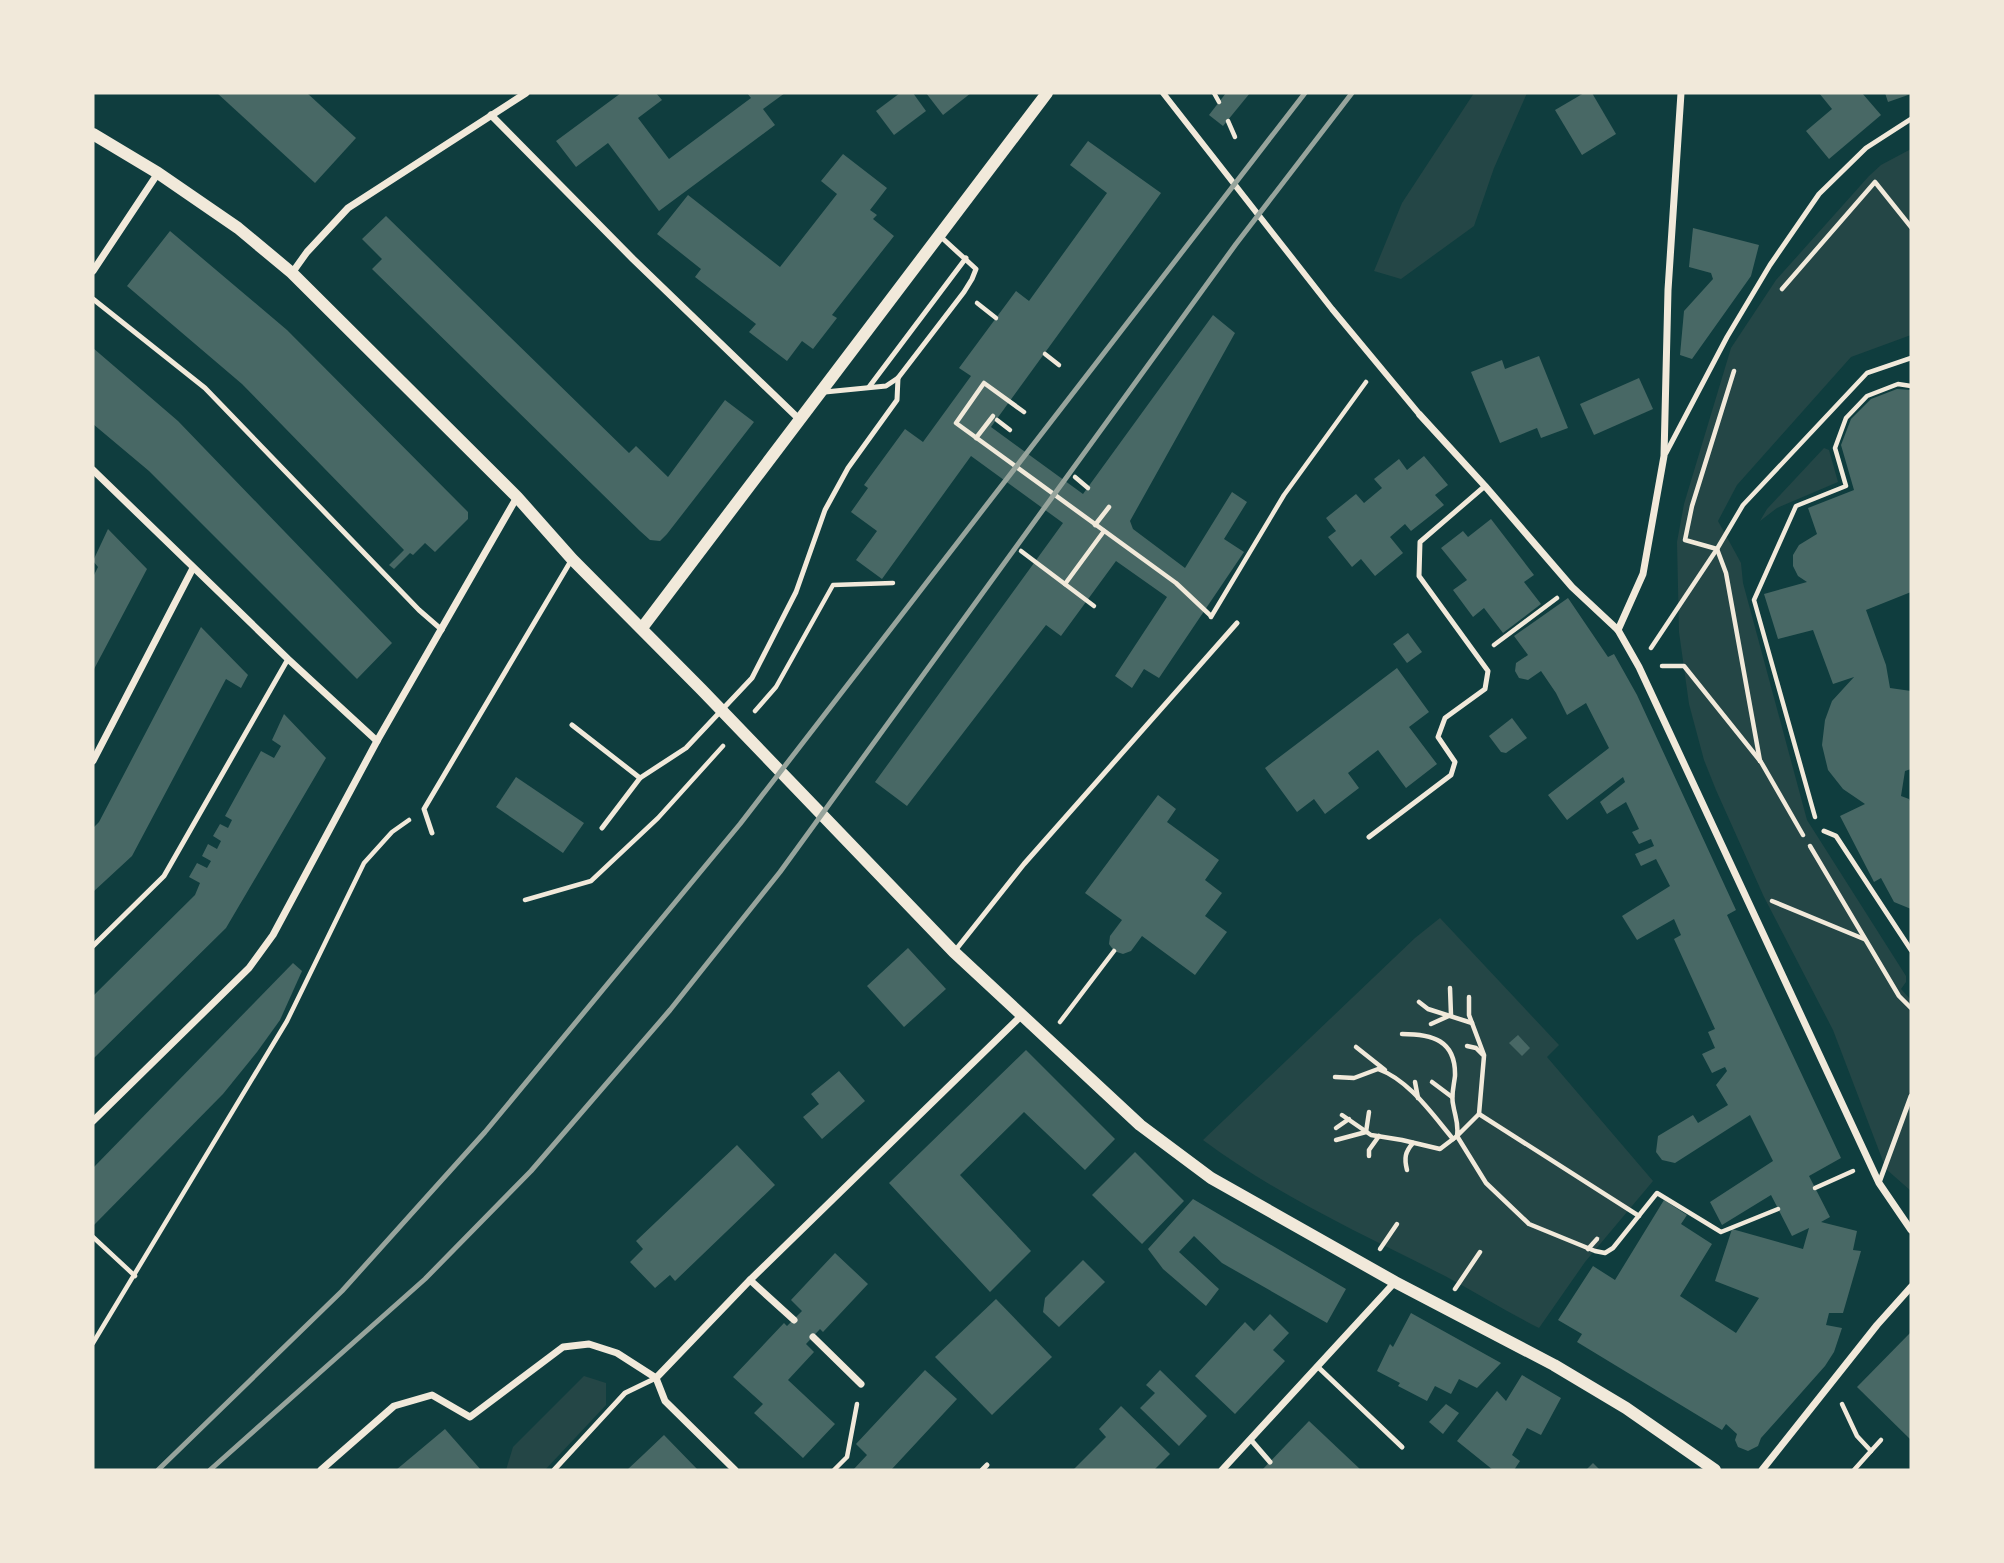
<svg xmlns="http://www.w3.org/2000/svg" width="2004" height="1563" font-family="Helvetica,sans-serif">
  <rect width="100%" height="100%" fill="#0f3d3e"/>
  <g fill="#244646">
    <polygon points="1474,93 1527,93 1494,168 1474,226 1401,279 1374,271 1402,203"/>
    <polygon points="1911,149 1911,335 1851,357 1737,485 1718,521 1741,563 1743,583 1807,820 1906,976 1906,982 1901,989 1911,1000 1911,1191 1886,1169 1833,1030 1764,897 1716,790 1704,760 1689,704 1679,632 1677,542 1684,504 1731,348 1776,280 1869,176 1881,165"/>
    <polygon points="1824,448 1829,450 1838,482 1777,508 1760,521 1767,509"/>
    <path d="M1440,918l119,127 -12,12 106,124 -68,81 -46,66c-32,-16 -62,-35 -94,-52 -83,-42 -167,-80 -242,-136l212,-202z"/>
    <polygon points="584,1376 606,1383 606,1405 545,1470 506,1470 513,1447"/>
  </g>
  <g fill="#486865">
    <polygon points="217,93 307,93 356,138 315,183"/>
    <polygon points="621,93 656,93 662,100 638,118 669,159 751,98 747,93 785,93 763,109 775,125 659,211 608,143 576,167 556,141"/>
    <polygon points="900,93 913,93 926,111 894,135 876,111"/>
    <polygon points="926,93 971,93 943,115"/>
    <polygon points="1226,93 1250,93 1223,126 1209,115"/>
    <polygon points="1584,93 1592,93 1616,134 1582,155 1555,110"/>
    <polygon points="1819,93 1862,93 1881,115 1829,159 1806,131 1832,109"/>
    <polygon points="1885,93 1911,93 1911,94 1888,102"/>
    <polygon points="1088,141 1161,193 991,427 1083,494 1213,315 1235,333 1130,521 1133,529 1185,568 1232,492 1247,502 1224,539 1244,552 1159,678 1144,669 1132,688 1115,676 1167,597 1116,561 1061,636 1046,625 907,806 875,782 1063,523 971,456 882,579 856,560 877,531 851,512 868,488 864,485 905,429 923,442 971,376 959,368 1016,291 1029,301 1107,193 1070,165"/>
    <polygon points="843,154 887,188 870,210 877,215 873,219 894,236 832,315 837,318 813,349 802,341 787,361 749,332 756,324 695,277 701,269 657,234 688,195 780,267 837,194 821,181"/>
    <polygon points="386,216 629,453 636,446 668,477 725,400 754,422 667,534 660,541 650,540 640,531 372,269 382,259 362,239"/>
    <polygon points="1693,228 1759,245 1751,276 1692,359 1680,355 1684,311 1713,279 1711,273 1689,267"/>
    <polygon points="170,231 287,330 468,512 468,519 435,552 425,543 413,555 410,553 394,569 389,565 404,550 242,384 127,286"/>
    <polygon points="93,348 178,421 392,643 357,679 149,471 93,424"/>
    <polygon points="1539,356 1568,428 1541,438 1537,428 1500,443 1471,372 1502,360 1505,369"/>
    <polygon points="1639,378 1653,409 1594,435 1580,404"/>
    <polygon points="1897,389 1911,390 1911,592 1866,610 1886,665 1890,688 1911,691 1911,769 1905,771 1901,796 1909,799 1911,803 1911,909 1894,902 1881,878 1874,882 1840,816 1865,804 1843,789 1828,770 1822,745 1825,720 1832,701 1854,677 1833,684 1813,630 1778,639 1764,594 1807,582 1798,576 1793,566 1793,555 1799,545 1817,534 1808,508 1854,490 1841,445 1851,419 1871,399"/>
    <polygon points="1424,456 1448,485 1435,495 1444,505 1411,531 1405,524 1390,537 1403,553 1375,576 1361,559 1352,567 1328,537 1336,531 1326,518 1356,494 1364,503 1382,488 1374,479 1399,459 1407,470"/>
    <polygon points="1491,519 1534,575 1524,582 1541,604 1503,633 1484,608 1473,617 1453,590 1467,580 1441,548 1463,531 1468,537"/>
    <polygon points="108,529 147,569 93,671 93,577 98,567 93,561"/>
    <polygon points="1568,598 1608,657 1614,654 1637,695 1736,910 1727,915 1841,1158 1809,1176 1830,1217 1821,1222 1857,1231 1853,1250 1861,1251 1843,1313 1829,1313 1826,1325 1842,1328 1834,1352 1825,1366 1761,1438 1758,1446 1748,1451 1738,1447 1735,1440 1737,1434 1726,1424 1722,1430 1577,1342 1582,1334 1558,1320 1593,1266 1615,1280 1664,1200 1687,1215 1681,1224 1712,1244 1680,1296 1736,1333 1759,1298 1715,1281 1732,1229 1803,1249 1809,1228 1792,1236 1771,1195 1722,1225 1710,1202 1773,1161 1750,1115 1675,1163 1662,1160 1656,1152 1658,1136 1693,1115 1698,1123 1728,1105 1716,1085 1727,1071 1725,1067 1712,1073 1702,1054 1715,1048 1708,1032 1715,1029 1674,939 1681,935 1674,919 1637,940 1622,916 1670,886 1656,859 1641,866 1635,854 1654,846 1651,839 1639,844 1632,832 1639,829 1626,802 1607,814 1600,802 1625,782 1623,777 1567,820 1548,795 1609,748 1586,703 1567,715 1556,693 1541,671 1528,680 1519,678 1515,671 1516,663 1528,655 1514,636"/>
    <polygon points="201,627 248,675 241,688 226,679 132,856 93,892 93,828 99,822"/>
    <polygon points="1408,633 1422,652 1407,663 1393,644"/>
    <polygon points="1397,668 1429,712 1409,727 1437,764 1406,788 1378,750 1348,773 1359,788 1325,814 1314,799 1297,812 1265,768"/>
    <polygon points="284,714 326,758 226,928 93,1059 93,996 195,895 200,883 189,877 197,863 207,868 211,861 202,856 208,844 217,849 221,841 213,836 220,824 228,828 232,820 225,816 261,751 274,758 281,746 272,740"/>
    <polygon points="1512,718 1527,738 1506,753 1501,752 1489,736"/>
    <polygon points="516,777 584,823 563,853 496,807"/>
    <polygon points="1158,795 1176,809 1167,822 1219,860 1205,880 1222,893 1205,916 1227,932 1195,975 1142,936 1131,951 1123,954 1114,951 1109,944 1110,936 1122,920 1085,893"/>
    <polygon points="908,948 946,989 904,1027 867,986"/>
    <polygon points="293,963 302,971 280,1020 257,1052 223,1094 94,1225 93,1168"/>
    <polygon points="1518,1035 1530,1048 1522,1056 1509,1043"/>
    <polygon points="1026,1050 1115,1139 1085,1170 1024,1112 960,1175 1031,1251 990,1292 889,1183"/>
    <polygon points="839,1071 865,1101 822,1139 803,1117 819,1104 811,1094"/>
    <polygon points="737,1145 775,1185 675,1281 670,1275 655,1288 630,1262 643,1249 636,1241"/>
    <polygon points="1135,1152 1184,1201 1142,1244 1092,1195"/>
    <polygon points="1193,1199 1346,1289 1327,1323 1222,1263 1194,1236 1179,1252 1219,1289 1206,1306 1163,1269 1148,1249"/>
    <polygon points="835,1253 868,1284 823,1332 820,1329 806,1344 814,1352 788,1380 835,1424 803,1458 754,1413 763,1404 733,1377 784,1323 787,1326 802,1311 791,1300"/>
    <polygon points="1083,1260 1105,1282 1059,1327 1043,1312 1045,1298"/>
    <polygon points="996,1299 1052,1357 992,1415 935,1357"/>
    <polygon points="1411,1313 1501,1363 1477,1388 1459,1379 1451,1394 1435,1386 1427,1401 1398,1386 1400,1383 1377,1371 1390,1344 1393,1347"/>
    <polygon points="1270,1314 1289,1333 1273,1350 1285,1361 1235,1414 1195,1376 1245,1322 1254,1331"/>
    <polygon points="1911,1332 1911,1440 1857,1387"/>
    <polygon points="925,1370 957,1399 891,1470 853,1470 867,1455 856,1444"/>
    <polygon points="1160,1370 1207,1416 1179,1446 1140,1408 1155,1393 1146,1385"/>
    <polygon points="1522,1375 1561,1398 1541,1435 1527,1428 1512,1455 1520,1461 1514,1470 1493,1470 1457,1441 1497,1391 1506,1401"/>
    <polygon points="1446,1404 1459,1413 1443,1434 1429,1422"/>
    <polygon points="1121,1406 1170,1454 1154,1470 1073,1470 1106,1437 1099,1429"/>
    <polygon points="1309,1421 1361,1470 1262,1470"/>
    <polygon points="445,1429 481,1470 396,1470"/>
    <polygon points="664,1435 698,1470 627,1470 644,1454"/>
    <polygon points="1593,1463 1600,1470 1586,1470"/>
  </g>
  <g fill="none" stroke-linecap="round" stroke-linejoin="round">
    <g stroke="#f1e9da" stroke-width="4.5">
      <polyline points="1214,93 1219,102"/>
      <polyline points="1228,121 1235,137"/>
      <polyline points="1782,289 1875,182 1911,227"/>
      <polyline points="977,303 996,318"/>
      <polyline points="1045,354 1059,365"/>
      <polyline points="1024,412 984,383 956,423 1176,583 1211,616"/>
      <polyline points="997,420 1010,430"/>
      <polyline points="976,438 993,416"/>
      <polyline points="1075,477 1088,488"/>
      <polyline points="1095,525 1109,507"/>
      <polyline points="1717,549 1685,540 1692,506 1734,371"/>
      <polyline points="1717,549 1726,573 1760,761"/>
      <polyline points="1021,551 1094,606"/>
      <polyline points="1065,584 1104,531"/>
      <polyline points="1211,617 1284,495 1366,382"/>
      <polyline points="1494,645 1557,598"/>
      <polyline points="1651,648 1717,549 1743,505 1867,373 1911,358"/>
      <polyline points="1662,666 1684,666 1761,762 1803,835"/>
      <polyline points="755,711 776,687 833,585 893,583"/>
      <polyline points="1815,817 1754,600 1796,506 1846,486 1835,448 1846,418 1867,396 1898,384 1911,386"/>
      <polyline points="1810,846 1899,996 1911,1008"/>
      <polyline points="525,900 591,881 658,818 723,746"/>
      <polyline points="1772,901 1864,939"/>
      <polyline points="1469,997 1469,1015 1484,1055"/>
      <polyline points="1419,1002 1428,1009 1472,1023"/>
      <polyline points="1060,1022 1114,951"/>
      <polyline points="1431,1024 1451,1015 1450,988"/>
      <path d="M1402,1034c30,0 54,6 53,42 -1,9 -4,19 -2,28 2,13 6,19 4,32l22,-22 160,102"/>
      <polyline points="1467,1046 1476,1048 1484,1056 1479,1114"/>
      <polyline points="1356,1047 1385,1070"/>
      <path d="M1335,1077l19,1 24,-9c31,11 54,45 75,70"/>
      <polyline points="1415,1082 1418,1098"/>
      <polyline points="1432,1082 1452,1097"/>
      <polyline points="1342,1115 1371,1135 1402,1140 1440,1149 1457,1136 1486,1183 1529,1224 1595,1251 1605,1253 1613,1248 1657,1193 1721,1232 1778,1209"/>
      <polyline points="1336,1128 1349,1119"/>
      <polyline points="1336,1140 1366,1132 1369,1112"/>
      <polyline points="1369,1156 1369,1150 1379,1136"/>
      <path d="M1407,1170c-3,-12 -2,-18 6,-27"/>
      <polyline points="1815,1188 1853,1171"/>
      <polyline points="93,1237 135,1276"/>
      <polyline points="1380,1249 1397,1224"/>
      <polyline points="1588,1249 1597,1239"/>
      <polyline points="1455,1289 1480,1252"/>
      <polyline points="93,1343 287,1021 364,863 392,832 409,820"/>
      <polyline points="1842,1404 1857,1436 1871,1451 1854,1470"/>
      <polyline points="1871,1451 1881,1440"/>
      <polyline points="834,1470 847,1457 857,1404"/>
    </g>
    <g stroke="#f1e9da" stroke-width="5">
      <polyline points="93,299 205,388 419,610 442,630"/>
      <polyline points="869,387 966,258"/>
      <polyline points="825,392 886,386 898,378 964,292 972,279 976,269 940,236"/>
      <polyline points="1666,453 1727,337 1770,265 1819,194 1866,148 1911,119"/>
      <polyline points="572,725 640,778"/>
      <polyline points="602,828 640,778 686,748 752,678 796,592 825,510 848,468 897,400 898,378"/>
      <polyline points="1824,831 1836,836 1911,950"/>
      <polyline points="432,833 424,809 572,559"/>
      <polyline points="1369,837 1451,775 1455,762 1438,737 1445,718 1485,689 1488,671 1419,576 1420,542 1485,486"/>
      <polyline points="93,946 164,876 288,659"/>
      <polyline points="954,952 1024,864 1237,623"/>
      <polyline points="1879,1183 1911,1096"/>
      <polyline points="1318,1367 1402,1447"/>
      <polyline points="1251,1440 1270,1462"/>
      <polyline points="554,1470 625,1393 656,1378"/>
      <polyline points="982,1470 987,1465"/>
    </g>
    <polyline stroke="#f1e9da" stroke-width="6" points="1163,93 1332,309 1420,415"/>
    <g stroke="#f1e9da" stroke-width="7">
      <polyline points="491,115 633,259 799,419"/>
      <polyline points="93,271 158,173"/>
      <polyline points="292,273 307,252 348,208 526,93"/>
      <polyline points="1420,415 1485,486 1572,587 1618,630 1639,667 1879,1183 1911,1230"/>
      <polyline points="93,470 288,659 377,741"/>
      <polyline points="1618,630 1643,574 1664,456 1668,290 1681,93"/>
      <polyline points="93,761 193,568"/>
      <polyline points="93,1121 249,968 273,935 377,741 517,497"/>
      <polyline points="750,1280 794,1320"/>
      <polyline points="813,1337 861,1384"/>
      <polyline points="321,1470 394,1406 432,1395 470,1417 563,1347 589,1344 617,1353 656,1378"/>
      <polyline points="735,1470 665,1401 656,1378 750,1280 1021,1016"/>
      <polyline points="1222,1470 1395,1282"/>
      <polyline points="1762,1470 1877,1325 1911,1287"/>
    </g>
    <g stroke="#f1e9da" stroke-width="12">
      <polyline points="93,134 158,173 238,228 292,273 517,497 572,559 702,690 954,952 1140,1125 1211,1178 1395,1282 1554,1365 1626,1408 1715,1470"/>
      <polyline points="642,628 1047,93"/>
    </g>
    <g stroke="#97a49c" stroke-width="5">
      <polyline points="158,1470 342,1291 485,1132 740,824 1305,93"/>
      <polyline points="210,1470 425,1279 531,1171 670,1010 780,872 1236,244 1352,93"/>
    </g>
  </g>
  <rect width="2004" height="1563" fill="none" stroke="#f1e9da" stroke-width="189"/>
</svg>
